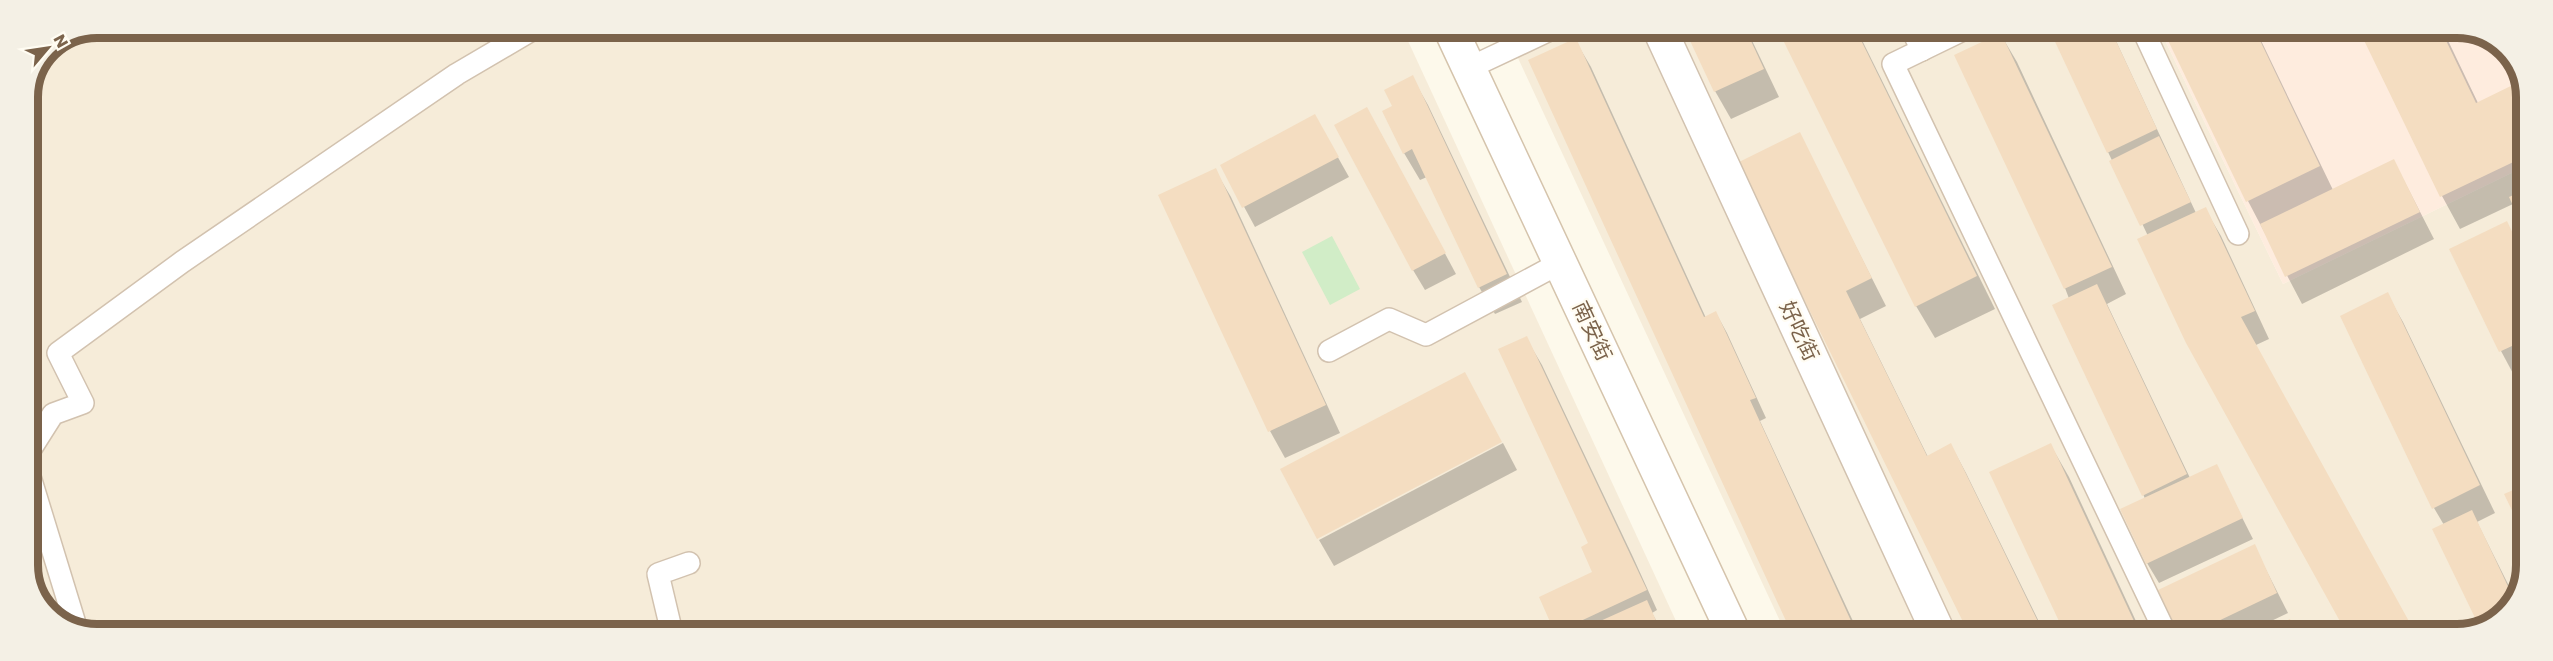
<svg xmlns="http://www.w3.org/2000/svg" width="2553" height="661" font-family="Poppins,'Noto Sans SC',sans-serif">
  <rect width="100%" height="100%" fill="#fdf9eb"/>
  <g fill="#f6ecd9">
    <polygon points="96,27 1402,28 1682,634 82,633 44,611 28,574 27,96 47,47"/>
    <polygon points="1504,28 2159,28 2283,284 2526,166 2525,579 2499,620 2457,634 1786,634"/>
  </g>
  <polygon fill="#feecde" points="2159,28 2471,28 2509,50 2526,91 2526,166 2283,284"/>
  <polygon fill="#d1edc7" points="1332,236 1360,289 1330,305 1302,252"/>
  <g fill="#0003">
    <polygon points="1517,28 1568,28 1528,47"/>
    <polygon points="1685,28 1746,28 1779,97 1731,119 1715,91"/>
    <polygon points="1779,28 1856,28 1995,309 1935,338 1916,306"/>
    <polygon points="2059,28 2110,28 2196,213 2205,209 2221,236 2269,339 2256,345 2148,236 2108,152"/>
    <polygon points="2164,28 2255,28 2333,190 2394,161 2434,239 2302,304 2248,201"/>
    <polygon points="2360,28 2442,28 2478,103 2522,82 2526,91 2526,182 2518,185 2522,193 2526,191 2525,229 2513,204 2460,229 2442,196"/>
    <polygon points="2001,35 2017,62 2126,294 2107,304 2190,478 2216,466 2253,539 2159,583 2147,563 2145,499 2065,288"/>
    <polygon points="1575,40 1591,67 1706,318 1716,313 1727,333 1766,418 1760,421 1859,634 1794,634"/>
    <polygon points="1412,77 1428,105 1522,302 1495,314 1479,287 1427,177 1420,180 1404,153 1394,107"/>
    <polygon points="1378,129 1456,274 1425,290 1413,270"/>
    <polygon points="1799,134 1886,306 1860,319 1928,457 1951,445 1966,473 2045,634 1970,634 1739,164"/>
    <polygon points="1326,136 1349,177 1255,227 1222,166"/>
    <polygon points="1215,170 1231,197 1340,433 1285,458 1270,431"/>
    <polygon points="2506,223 2525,257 2525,375 2516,379 2501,351 2451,249"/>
    <polygon points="2387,294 2403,322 2495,513 2477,522 2514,596 2499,620 2481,626 2434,530 2444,525 2434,508"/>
    <polygon points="1526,338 1542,365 1633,557 1657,610 1652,613 1664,634 1557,633 1541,597 1594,572 1590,544"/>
    <polygon points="1503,443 1517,470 1334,566 1319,540"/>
    <polygon points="2050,444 2069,477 2142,634 2066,634"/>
    <polygon points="2254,546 2288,613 2244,634 2181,634"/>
  </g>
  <g fill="#f4ddc1">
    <polygon points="1684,28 1745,28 1764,69 1714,92"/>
    <polygon points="1777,28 1855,28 1977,276 1915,307"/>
    <polygon points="2055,28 2110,28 2157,129 2107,153 2050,31"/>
    <polygon points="2162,28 2254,28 2320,166 2246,202"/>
    <polygon points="2358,28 2440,28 2476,103 2521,81 2526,91 2526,156 2440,197"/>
    <polygon points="2001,33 2112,267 2064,289 1954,55"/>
    <polygon points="1576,38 1704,317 1716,311 1756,398 1750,400 1857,634 1792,634 1528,60"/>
    <polygon points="1413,75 1507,274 1478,288 1412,149 1403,154 1382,111 1392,106 1384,90"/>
    <polygon points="1367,107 1446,253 1412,271 1334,125"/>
    <polygon points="1315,114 1339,157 1242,208 1220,165"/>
    <polygon points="1800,132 1872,278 1846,291 1927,456 1951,443 2044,634 1969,634 1737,163"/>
    <polygon points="2159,136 2191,202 2140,226 2109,161"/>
    <polygon points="2394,159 2420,212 2285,277 2260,224"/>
    <polygon points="1216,168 1326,405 1268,432 1158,195"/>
    <polygon points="2526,189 2525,232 2509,197"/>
    <polygon points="2206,207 2255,311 2241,317 2416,634 2347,634 2186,343 2137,239"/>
    <polygon points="2507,221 2525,259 2525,340 2499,352 2449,249"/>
    <polygon points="2097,284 2187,474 2142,496 2052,305"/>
    <polygon points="2388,292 2480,485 2432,509 2340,316"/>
    <polygon points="1527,336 1647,590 1555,633 1539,597 1592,572 1581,547 1588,543 1498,349"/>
    <polygon points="1465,372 1502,442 1317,539 1280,469"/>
    <polygon points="2051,443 2140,634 2065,634 1989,472"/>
    <polygon points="2217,464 2243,518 2146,564 2120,509"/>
    <polygon points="2525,485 2525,537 2504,494"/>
    <polygon points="2472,510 2513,597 2499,620 2479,626 2432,529"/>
    <polygon points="2255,544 2277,593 2191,634 2179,634 2158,590"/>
    <polygon points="1647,600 1662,634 1579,633 1578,631"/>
    <polygon points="2290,619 2297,634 2259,634"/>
  </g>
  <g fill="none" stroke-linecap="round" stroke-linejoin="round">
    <defs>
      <g id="lane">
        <polyline points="1911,28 1922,50"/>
        <polyline points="1967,28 1893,64 2166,634"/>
        <polyline points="2142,28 2238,234"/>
        <polyline points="1469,68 1554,28"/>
        <polyline points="1329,351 1389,319 1426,335 1560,263"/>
        <polyline points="27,455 53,414 83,403 58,353 182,262 457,74 537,27"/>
        <polyline points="27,467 77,630"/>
        <polyline points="672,633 658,574 689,563"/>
      </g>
      <polyline id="street" points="1659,28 1939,634"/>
      <polyline id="secondary" points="1450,28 1734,634"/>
    </defs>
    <use href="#lane" stroke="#d2c2af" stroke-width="24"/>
    <use href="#street" stroke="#d2c2af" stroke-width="36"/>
    <use href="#secondary" stroke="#d5c4ac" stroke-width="36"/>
    <use href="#lane" stroke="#fff" stroke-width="21"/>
    <use href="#street" stroke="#fff" stroke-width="33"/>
    <use href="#secondary" stroke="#fff" stroke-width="33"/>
  </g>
  <g text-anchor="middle" stroke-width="4.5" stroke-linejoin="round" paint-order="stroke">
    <g font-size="21" fill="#7b634b" stroke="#fffcf2">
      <text transform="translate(1592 331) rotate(65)" y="7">南安街</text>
      <text transform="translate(1799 331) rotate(65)" y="7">好吃街</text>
    </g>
  </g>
  <path d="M0 0H2553V661H0ZM97 38H2457A59 59 0 0 1 2516 97V565A59 59 0 0 1 2457 624H97A59 59 0 0 1 38 565V97A59 59 0 0 1 97 38Z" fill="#f4f0e5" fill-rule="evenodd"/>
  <path fill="none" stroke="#7b634b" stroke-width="8" d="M97 38H2457A59 59 0 0 1 2516 97V565A59 59 0 0 1 2457 624H97A59 59 0 0 1 38 565V97A59 59 0 0 1 97 38Z"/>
  <g transform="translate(48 48) rotate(61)" stroke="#fffcf2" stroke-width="4.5" paint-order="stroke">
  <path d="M0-4.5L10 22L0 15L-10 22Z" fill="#7b634b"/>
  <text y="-9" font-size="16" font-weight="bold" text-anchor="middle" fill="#7b634b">N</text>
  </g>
</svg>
